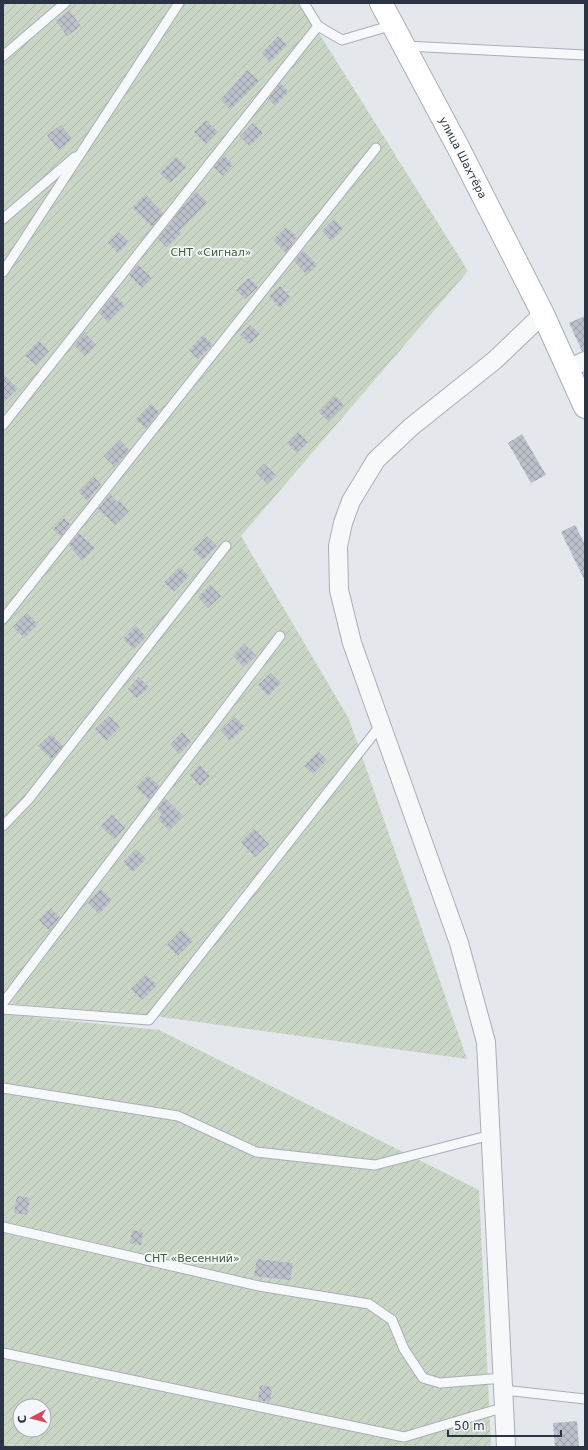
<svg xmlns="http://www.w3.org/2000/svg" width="588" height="1450" font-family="'DejaVu Sans',sans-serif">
  <defs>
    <pattern id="garden-furrows" width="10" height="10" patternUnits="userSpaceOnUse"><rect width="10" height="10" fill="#c9d6c5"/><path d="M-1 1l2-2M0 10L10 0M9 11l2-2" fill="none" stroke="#adb8ab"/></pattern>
    <pattern id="building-cross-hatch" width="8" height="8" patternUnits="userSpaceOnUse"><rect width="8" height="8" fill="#bbc0ca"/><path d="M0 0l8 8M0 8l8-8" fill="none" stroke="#989da6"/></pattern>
  </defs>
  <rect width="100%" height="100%" fill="#e4e7ec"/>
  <g fill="url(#garden-furrows)" fill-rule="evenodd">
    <polygon points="3,3 300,3 468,271 241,536 349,719 467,1059 147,1015 3,1003"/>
    <path d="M3,1014l156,16 320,160 12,257h-488zM20,1406h24v24h-24z"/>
  </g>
  <g fill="url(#building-cross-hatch)">
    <polygon points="69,11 81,26 67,36 56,21"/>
    <polygon points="278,36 287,45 270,62 262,53"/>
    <polygon points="247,70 259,81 230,109 221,100"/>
    <polygon points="280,83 289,92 275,106 268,99"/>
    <polygon points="206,120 218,132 206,144 194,132"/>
    <polygon points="253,123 263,133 250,146 240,136"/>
    <polygon points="61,125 72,139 58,150 47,135"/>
    <polygon points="224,155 233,165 223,176 214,167"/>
    <polygon points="176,157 186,167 170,183 160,173"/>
    <polygon points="196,191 207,202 179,230 182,233 167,247 158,238"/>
    <polygon points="146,195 163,213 152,227 133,208"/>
    <polygon points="334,219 343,229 331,241 322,231"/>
    <polygon points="286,227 297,237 286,253 273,240"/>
    <polygon points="119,232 129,242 118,253 108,243"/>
    <polygon points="303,250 317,265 307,275 294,261"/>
    <polygon points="138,265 152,278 142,288 129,275"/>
    <polygon points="249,278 258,287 245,299 236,290"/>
    <polygon points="280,286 290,297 280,308 269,296"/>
    <polygon points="114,294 125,306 108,322 99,313"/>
    <polygon points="585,316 585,351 582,351 569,323"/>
    <polygon points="250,325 260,334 250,344 240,335"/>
    <polygon points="84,332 96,345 85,356 74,345"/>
    <polygon points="203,335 213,345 198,359 189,350"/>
    <polygon points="39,341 49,351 36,365 25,356"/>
    <polygon points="3,374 18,389 3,403"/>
    <polygon points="335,396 344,405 328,421 319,412"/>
    <polygon points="151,404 159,412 146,429 136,419"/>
    <polygon points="298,432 308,442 297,453 287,443"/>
    <polygon points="522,434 546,475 531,483 508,443"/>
    <polygon points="120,440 129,450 115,467 104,456"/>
    <polygon points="264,464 276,475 268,484 256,472"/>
    <polygon points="94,477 101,485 87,501 79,492"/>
    <polygon points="110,494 117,502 119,500 129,511 115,525 98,509"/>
    <polygon points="64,518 70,524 61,537 53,529"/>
    <polygon points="575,525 585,544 585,581 561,532"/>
    <polygon points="79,533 95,548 82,561 69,545"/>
    <polygon points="207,536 217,546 203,560 193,550"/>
    <polygon points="180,567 189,576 174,592 164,582"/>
    <polygon points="210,585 221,596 208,608 198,597"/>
    <polygon points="27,613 38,624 24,638 13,627"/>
    <polygon points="136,626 146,637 134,649 123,639"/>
    <polygon points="244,644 256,656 244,667 233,656"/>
    <polygon points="271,673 281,683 268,696 258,685"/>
    <polygon points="139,677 149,687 137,698 128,689"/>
    <polygon points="109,716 120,727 106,741 95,729"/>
    <polygon points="235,717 245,727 230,741 221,731"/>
    <polygon points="182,732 191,742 179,754 170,744"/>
    <polygon points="51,734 63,746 51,759 38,746"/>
    <polygon points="318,751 327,760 313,774 304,766"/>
    <polygon points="200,765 210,776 200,786 190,775"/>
    <polygon points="148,775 159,786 149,800 136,787"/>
    <polygon points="165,798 183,816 169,830 158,819 162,814 157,809"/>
    <polygon points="112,815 125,828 114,839 101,826"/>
    <polygon points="254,829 269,844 255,857 241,842"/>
    <polygon points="136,849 146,859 133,872 123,862"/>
    <polygon points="101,889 112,900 99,914 87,902"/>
    <polygon points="51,908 60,918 49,930 39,920"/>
    <polygon points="182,930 193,941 178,956 167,945"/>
    <polygon points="146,975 157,985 142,1000 131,989"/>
    <polygon points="17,1196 30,1198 27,1215 14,1213"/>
    <polygon points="132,1230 143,1232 141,1245 130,1243"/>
    <polygon points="257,1259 293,1263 290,1280 254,1276"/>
    <polygon points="260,1385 272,1387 270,1402 258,1400"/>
    <polygon points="577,1421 579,1447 555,1447 553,1423"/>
  </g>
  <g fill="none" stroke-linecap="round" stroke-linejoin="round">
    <defs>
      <g id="service">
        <polyline points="304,3 318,26 342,40 393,25"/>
        <polyline points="406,46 585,55"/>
        <polyline points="3,56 65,3"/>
        <polyline points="3,219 75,157"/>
        <polyline points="3,272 179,3"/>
        <polyline points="3,425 318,26"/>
        <polyline points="3,619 376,148"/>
        <polyline points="3,826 28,800 226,546"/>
        <polyline points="3,1003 280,636"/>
        <polyline points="3,1009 149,1020 380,726"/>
        <polyline points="3,1088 178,1116 256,1152 375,1165 491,1135"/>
        <polyline points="3,1227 259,1286 369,1304 392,1320 404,1349 423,1378 440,1383 504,1378"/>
        <polyline points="3,1353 404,1437 505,1407"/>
        <polyline points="504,1390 585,1399"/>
      </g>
      <g id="minor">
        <polyline points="567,369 585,361"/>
        <polyline points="506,1447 486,1042 459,943 352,643 339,590 338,546 343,523 351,501 376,460 411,427 495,360 543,314"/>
      </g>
      <g id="secondary">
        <path id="s1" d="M381,3l77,144 85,167 42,93"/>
      </g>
    </defs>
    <use href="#service" stroke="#a9aeb7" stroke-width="11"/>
    <use href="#minor" stroke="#a9aeb7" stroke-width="20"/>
    <use href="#secondary" stroke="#a9aeb7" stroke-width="24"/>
    <use href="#service" stroke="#f7f8fa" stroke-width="9"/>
    <use href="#minor" stroke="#f7f8fa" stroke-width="18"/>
    <use href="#secondary" stroke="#fff" stroke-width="22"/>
  </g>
  <g text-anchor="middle" stroke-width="3.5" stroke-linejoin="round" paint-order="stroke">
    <g font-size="11" fill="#2b3445" stroke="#f4f6f9">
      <text dy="4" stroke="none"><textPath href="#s1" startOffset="175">улица Шахтёра</textPath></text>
    </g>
    <g font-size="11" fill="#3f6138" stroke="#f4f6f9">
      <text x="211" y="256">СНТ «Сигнал»</text>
      <text x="192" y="1262">СНТ «Весенний»</text>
    </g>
  </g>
  <rect width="588" height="1450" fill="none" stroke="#2b3445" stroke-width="8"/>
  <g transform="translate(32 1418) rotate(263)"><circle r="19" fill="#f4f6f9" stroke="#a4a8b1"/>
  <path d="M0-3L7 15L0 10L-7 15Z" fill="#d1495b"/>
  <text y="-6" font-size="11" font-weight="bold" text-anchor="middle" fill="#2b3445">С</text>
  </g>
  <path d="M448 1430v6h113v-6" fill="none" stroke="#2b3445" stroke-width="2"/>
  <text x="454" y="1430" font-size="12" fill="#2b3445" stroke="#f4f6f9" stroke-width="3" paint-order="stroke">50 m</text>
</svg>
